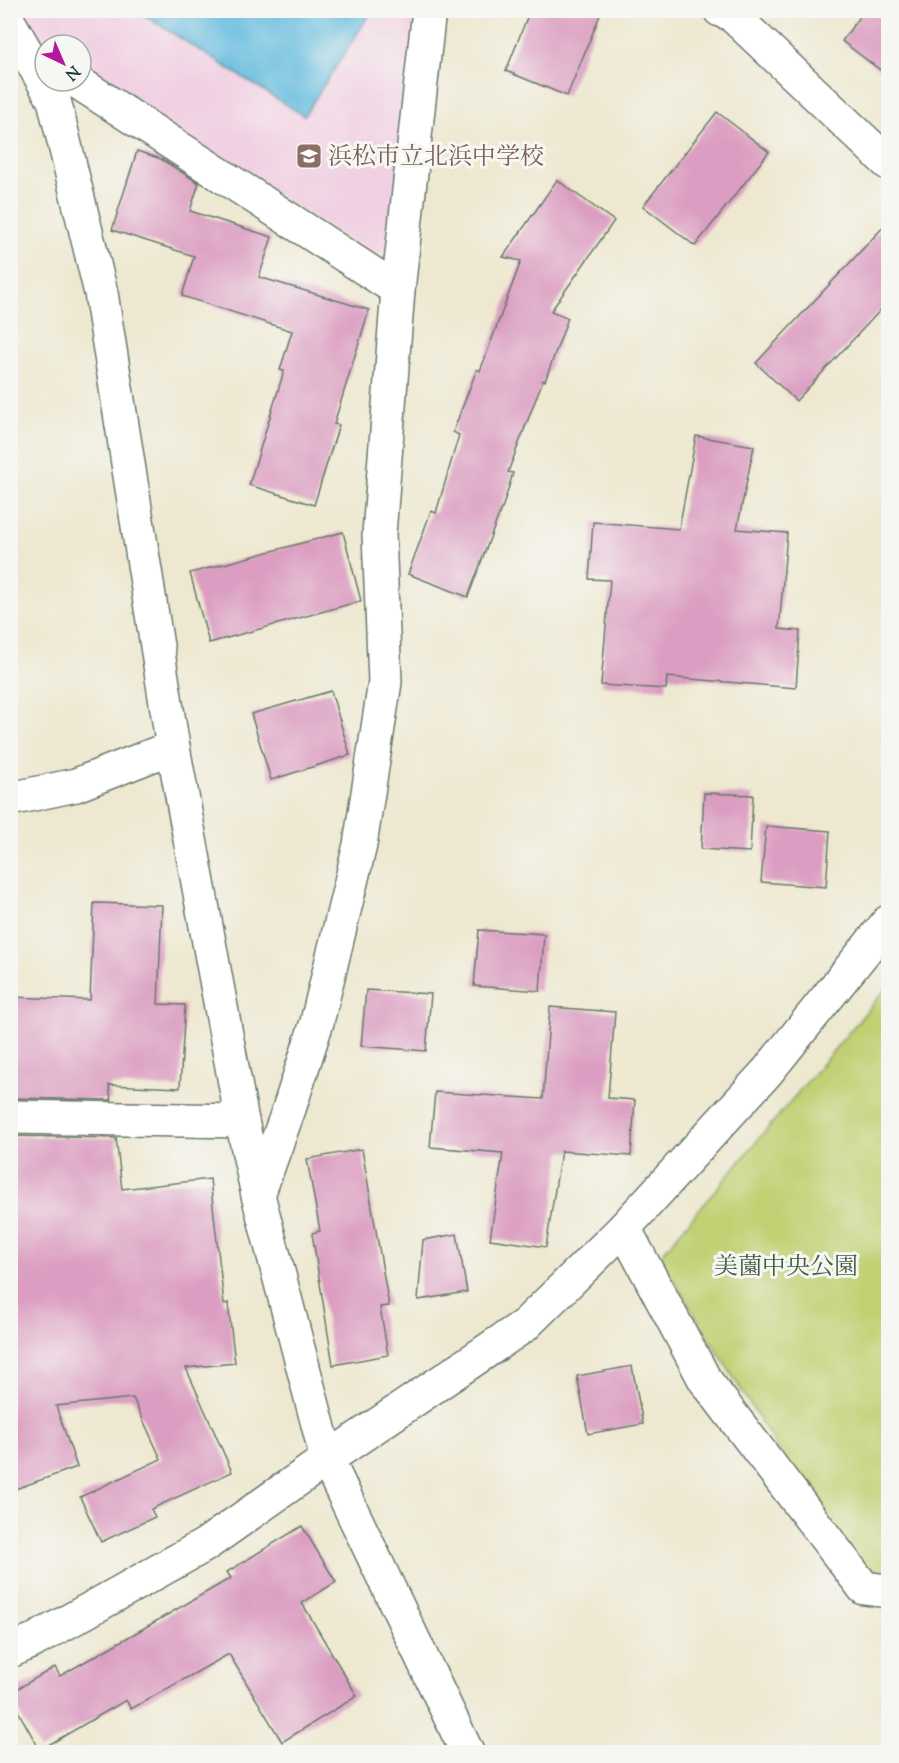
<svg xmlns="http://www.w3.org/2000/svg" width="899" height="1763" font-family="'Sorts Mill Goudy','Noto Serif JP',serif">
  <rect width="100%" height="100%" fill="#f6f6f2"/>
  <filter id="ink" filterUnits="userSpaceOnUse"><feTurbulence type="fractalNoise" baseFrequency=".0167" numOctaves="2"/><feDisplacementMap in="SourceGraphic" scale="12" xChannelSelector="R" yChannelSelector="G"/><feConvolveMatrix kernelMatrix="1 2 1 2 8 2 1 2 1" color-interpolation-filters="sRGB"/></filter>
  <filter id="wash" filterUnits="userSpaceOnUse"><feTurbulence type="fractalNoise" baseFrequency=".008" numOctaves="4" result="noise"/><feDisplacementMap in="SourceGraphic" scale="24" xChannelSelector="R" yChannelSelector="G"/><feGaussianBlur stdDeviation="1.35" result="paint"/><feColorMatrix in="noise" values="0 0 0 0 0 0 0 0 0 0 0 0 0 0 0 0 0 1.4 0 .05"/><feComposite in="paint" operator="in"/></filter>
  <g filter="url(#wash)">
    <rect width="100%" height="100%" fill="#eee8d0"/>
    <polygon fill="#f1d0e3" points="17,11 417,11 394,241 376,257 81,70 81,45 45,46"/>
    <polygon fill="#c1d072" stroke="#708653" stroke-width="1.5" points="888,986 888,1587 864,1588 659,1257"/>
    <polygon fill="#60bade" stroke="#407c89" stroke-width="1.5" points="137,11 372,11 304,116"/>
    <g id="blocks">
      <g fill="#db9dc1">
        <polygon points="530,10 602,10 567,96 506,71"/>
        <polygon points="864,10 888,10 888,76 842,41"/>
        <polygon points="717,112 769,152 695,246 643,206"/>
        <polygon points="137,151 161,159 199,183 190,211 272,237 259,277 369,310 334,424 339,425 314,505 249,485 284,371 280,370 292,331 182,296 194,256 112,230"/>
        <polygon points="557,180 614,221 551,311 568,318 545,381 543,380 508,472 513,473 502,509 501,509 468,597 408,574 431,511 436,513 459,435 453,432 477,369 480,371 521,261 503,257"/>
        <polygon points="888,222 888,302 796,401 756,363"/>
        <polygon points="696,436 754,446 737,529 787,533 779,629 800,631 796,688 667,677 666,689 601,685 610,580 589,579 593,522 679,529"/>
        <polygon points="343,532 361,601 209,643 190,573"/>
        <polygon points="331,691 350,755 271,780 251,714"/>
        <polygon points="704,793 753,795 750,852 701,849"/>
        <polygon points="766,826 830,831 826,887 761,882"/>
        <polygon points="94,903 162,905 158,1004 185,1005 180,1088 109,1085 111,1100 10,1098 10,997 90,1000"/>
        <polygon points="479,930 544,934 540,991 474,986"/>
        <polygon points="366,990 431,994 426,1051 361,1046"/>
        <polygon points="550,1007 615,1012 608,1098 635,1100 631,1156 561,1151 546,1247 490,1239 503,1153 430,1147 435,1092 543,1099"/>
        <polygon points="10,1136 116,1138 122,1189 210,1179 224,1304 228,1303 235,1363 186,1368 232,1472 151,1509 155,1517 101,1542 80,1497 161,1459 133,1398 56,1406 77,1467 10,1491"/>
        <polygon points="362,1149 389,1306 380,1307 388,1355 333,1365 312,1233 320,1231 307,1159"/>
        <polygon points="457,1234 467,1292 418,1300 423,1240"/>
        <polygon points="632,1366 643,1424 588,1434 577,1376"/>
        <polygon points="302,1526 336,1582 302,1603 357,1696 282,1742 229,1654 131,1709 126,1700 40,1750 10,1697 10,1693 55,1667 60,1676 146,1627 231,1578 227,1572"/>
      </g>
    </g>
  </g>
  <g filter="url(#ink)">
    <use href="#blocks" fill-opacity="0" stroke="#67796b" stroke-width="1.5"/>
    <g fill="none" stroke-linecap="round" stroke-linejoin="round">
      <defs>
        <g id="street">
          <polyline points="720,10 731,14 888,163"/>
          <polyline points="10,24 54,100 101,293 173,747 242,1121 258,1195 327,1459 467,1752"/>
          <polyline points="76,81 398,290"/>
          <polyline points="10,799 76,785 173,747"/>
          <polyline points="10,1117 242,1121"/>
          <polyline points="258,1195 289,1109 317,1022 360,845 385,682 379,534 398,290 429,10"/>
          <polyline points="624,1228 705,1380 864,1588 888,1591"/>
          <polyline points="10,1651 33,1641 205,1545 327,1459"/>
        </g>
        <polyline id="secondary" points="327,1459 525,1325 624,1228 767,1072 888,922"/>
      </defs>
      <use href="#street" stroke="#67796b" stroke-width="36"/>
      <use href="#secondary" stroke="#67796b" stroke-width="36"/>
      <use href="#street" stroke="#fff" stroke-width="33"/>
      <use href="#secondary" stroke="#fff" stroke-width="33"/>
    </g>
  </g>
  <defs>
    <symbol id="school-square" viewBox="-11 -11 22 22"><rect x="-9" y="-9" width="18" height="18" rx="4" fill="#8d6e63" stroke="#f6f6f2"/><path d="M0-5L7-2L0 1L-7-2ZM-4 1L0 2.5L4 1V4Q0 6-4 4Z" fill="#fff"/></symbol>
  </defs>
  <g fill-rule="evenodd">
    <use href="#school-square" x="294" y="141" width="30" height="30"/>
  </g>
  <g text-anchor="middle" stroke-width="6" stroke-linejoin="round" paint-order="stroke">
    <g font-size="24" fill="#785e54" stroke="#f6f6f2" text-anchor="start">
      <text x="328" y="164">浜松市立北浜中学校</text>
    </g>
    <g font-size="24" fill="#3f5a40" stroke="#f6f6f2">
      <text x="786" y="1274">美薗中央公園</text>
    </g>
  </g>
  <rect width="899" height="1763" fill="none" stroke="#f6f6f2" stroke-width="36"/>
  <g transform="translate(63 63) rotate(136)"><circle r="28" fill="#f6f6f2" stroke="#a0aca6" stroke-width="1.5"/>
  <path d="M0-4.5L10 22L0 15L-10 22Z" fill="#b5179e"/>
  <text y="-9" font-size="16" font-weight="bold" text-anchor="middle" fill="#1f3d34">N</text>
  </g>
</svg>
